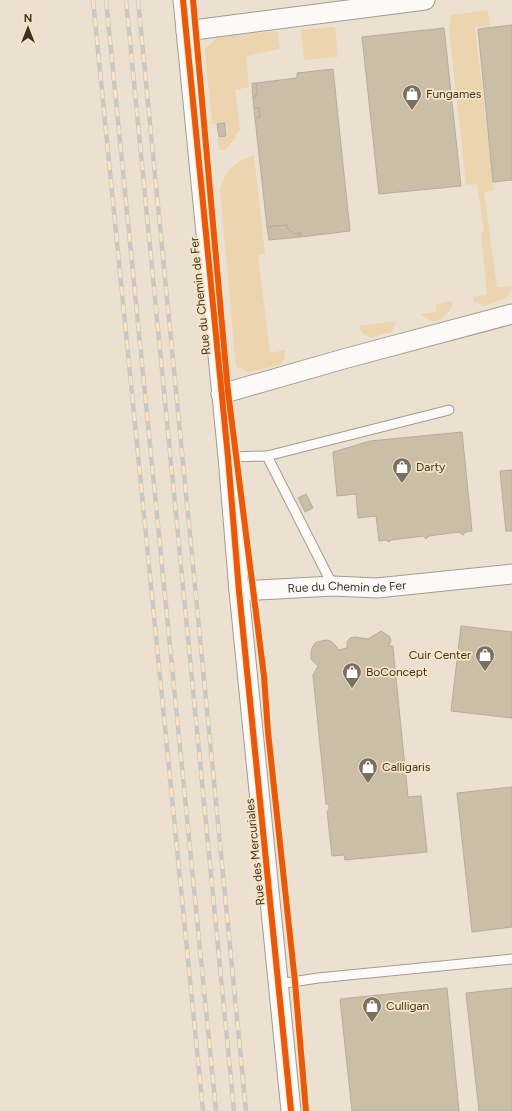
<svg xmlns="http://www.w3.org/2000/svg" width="512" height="1111" font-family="Figtree,sans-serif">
  <rect width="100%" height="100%" fill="#ece1d0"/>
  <g fill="#ebd4ae">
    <polygon points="488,10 490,26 475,27 494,191 484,192 497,287 512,286 509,295 504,299 484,306 473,301 473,297 487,295 481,232 484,231 477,184 466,185 449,28 451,15"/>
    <polygon points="335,27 338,57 304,60 301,30"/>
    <polygon points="277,31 280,49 246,56 249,87 235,90 240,129 233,141 225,150 219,150 218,138 228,137 227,123 212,124 205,49 210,44 218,37"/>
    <path d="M254,155l11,99 -7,1 12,98 15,-3v8l-5,7 -32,7 -12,-5 -16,-177c7,-23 13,-26 34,-35z"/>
    <path d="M452,301v6c-9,13 -18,20 -31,7l15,-2v-8z"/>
    <polygon points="396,321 392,332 371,337 362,333 359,326"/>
  </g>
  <g fill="#cbbea7" stroke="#b4ac9e">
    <polygon points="512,25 512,180 493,182 478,29"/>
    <polygon points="444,28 461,186 379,194 362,37"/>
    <polygon points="333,69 350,231 300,237 300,233 294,234 287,228 287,225 267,227 255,118 260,117 259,108 254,108 253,98 255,98 255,95 257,95 256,83 297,78 297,73"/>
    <polygon points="252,83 256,83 257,95 255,95 255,98 253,98"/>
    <polygon points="254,108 259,108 260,117 255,118"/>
    <polygon points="225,123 226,136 219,137 217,124"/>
    <polygon points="287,225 287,228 294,234 300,233 300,237 269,240 267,227"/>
    <polygon points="462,432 472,531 466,532 463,535 459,532 429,536 426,539 423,536 391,540 389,542 386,540 379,541 376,516 358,518 356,494 337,496 333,452 370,441"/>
    <polygon points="512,470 512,531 506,531 500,471"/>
    <polygon points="306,494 313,508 305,512 298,498"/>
    <polygon points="461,626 512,632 512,718 451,711"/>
    <polygon points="381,631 390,637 391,641 388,646 393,646 393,648 408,797 421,796 427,852 345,860 344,855 332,856 327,811 329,810 329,804 326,804 313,675 318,666 311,659 311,653 312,648 315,643 321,641 327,640 332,642 337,647 338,650 347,648 347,642 350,638 355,637 368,639"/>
    <polygon points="512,787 512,927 472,932 457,793"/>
    <polygon points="447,988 459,1111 352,1111 340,999"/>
    <polygon points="512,988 512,1111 479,1111 466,993"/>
  </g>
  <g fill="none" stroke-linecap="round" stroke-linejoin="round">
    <defs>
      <g id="service">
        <polyline points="267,456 449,410"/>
        <polyline points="228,457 267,456 333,586"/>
        <polyline points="279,984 318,978 512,959"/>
      </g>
      <g id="minor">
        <polyline points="183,0 228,457 239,591 291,1111"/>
        <polyline points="186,31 425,0"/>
        <polyline points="221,394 347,358 512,314"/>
        <path id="s1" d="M239,591l94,-5 44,2 135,-14"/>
      </g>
    </defs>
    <use href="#service" stroke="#a39b8d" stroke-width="11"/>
    <use href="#minor" stroke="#a39b8d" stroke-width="21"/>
    <use href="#service" stroke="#fcfaf8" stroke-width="9"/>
    <use href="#minor" stroke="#fcfaf8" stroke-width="19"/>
    <defs>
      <g id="rail">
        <polyline points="93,0 203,1111"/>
        <polyline points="106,0 216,1111"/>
        <polyline points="126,0 234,1111"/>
        <polyline points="138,0 246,1111"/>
      </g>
    </defs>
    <use href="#rail" stroke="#cbc8c2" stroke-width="4.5"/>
    <use href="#rail" stroke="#f9e4c3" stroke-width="3" stroke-dasharray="9" stroke-linecap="butt"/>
    <defs>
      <g id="cycleway">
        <polyline points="183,0 228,457 239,591 291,1111"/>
        <polyline points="193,0 228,392 264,676 268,732 295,982 306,1111"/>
      </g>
    </defs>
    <use href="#cycleway" stroke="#f9e4c3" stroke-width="8"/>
    <use href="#cycleway" stroke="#e8590c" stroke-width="6"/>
  </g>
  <defs>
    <symbol id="shop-pin" viewBox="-11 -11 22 30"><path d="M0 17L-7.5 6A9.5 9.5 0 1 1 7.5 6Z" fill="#797062" stroke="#f9e4c3"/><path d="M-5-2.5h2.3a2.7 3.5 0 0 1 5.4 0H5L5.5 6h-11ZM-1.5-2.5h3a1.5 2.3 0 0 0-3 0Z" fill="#fff"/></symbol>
  </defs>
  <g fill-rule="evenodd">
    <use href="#shop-pin" x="401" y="83" width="22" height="30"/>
    <use href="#shop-pin" x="391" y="456" width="22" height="30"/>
    <use href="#shop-pin" x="474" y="644" width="22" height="30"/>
    <use href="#shop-pin" x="341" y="661" width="22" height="30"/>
    <use href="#shop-pin" x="357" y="756" width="22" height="30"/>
    <use href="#shop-pin" x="361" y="995" width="22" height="30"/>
  </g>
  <g text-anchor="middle" stroke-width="3.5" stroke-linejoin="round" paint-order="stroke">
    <g font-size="12" fill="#3b3326" stroke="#f9e4c3" text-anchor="start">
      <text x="426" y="98">Fungames</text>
      <text x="416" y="471">Darty</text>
      <text x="471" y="659" text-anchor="end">Cuir Center</text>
      <text x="366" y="676">BoConcept</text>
      <text x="382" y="771">Calligaris</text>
      <text x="386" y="1010">Culligan</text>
    </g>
    <g font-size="12" fill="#3b3326" stroke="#f9e4c3">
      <text transform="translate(200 296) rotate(-96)" y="4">Rue du Chemin de Fer</text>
      <text dy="4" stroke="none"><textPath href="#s1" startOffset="108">Rue du Chemin de Fer</textPath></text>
      <text transform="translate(255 852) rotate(-96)" y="4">Rue des Mercuriales</text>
    </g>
  </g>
  <g transform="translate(28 28)" stroke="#f9e4c3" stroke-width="3" paint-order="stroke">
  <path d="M0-3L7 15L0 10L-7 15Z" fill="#3b3326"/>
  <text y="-6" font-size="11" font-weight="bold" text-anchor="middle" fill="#3b3326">N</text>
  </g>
</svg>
